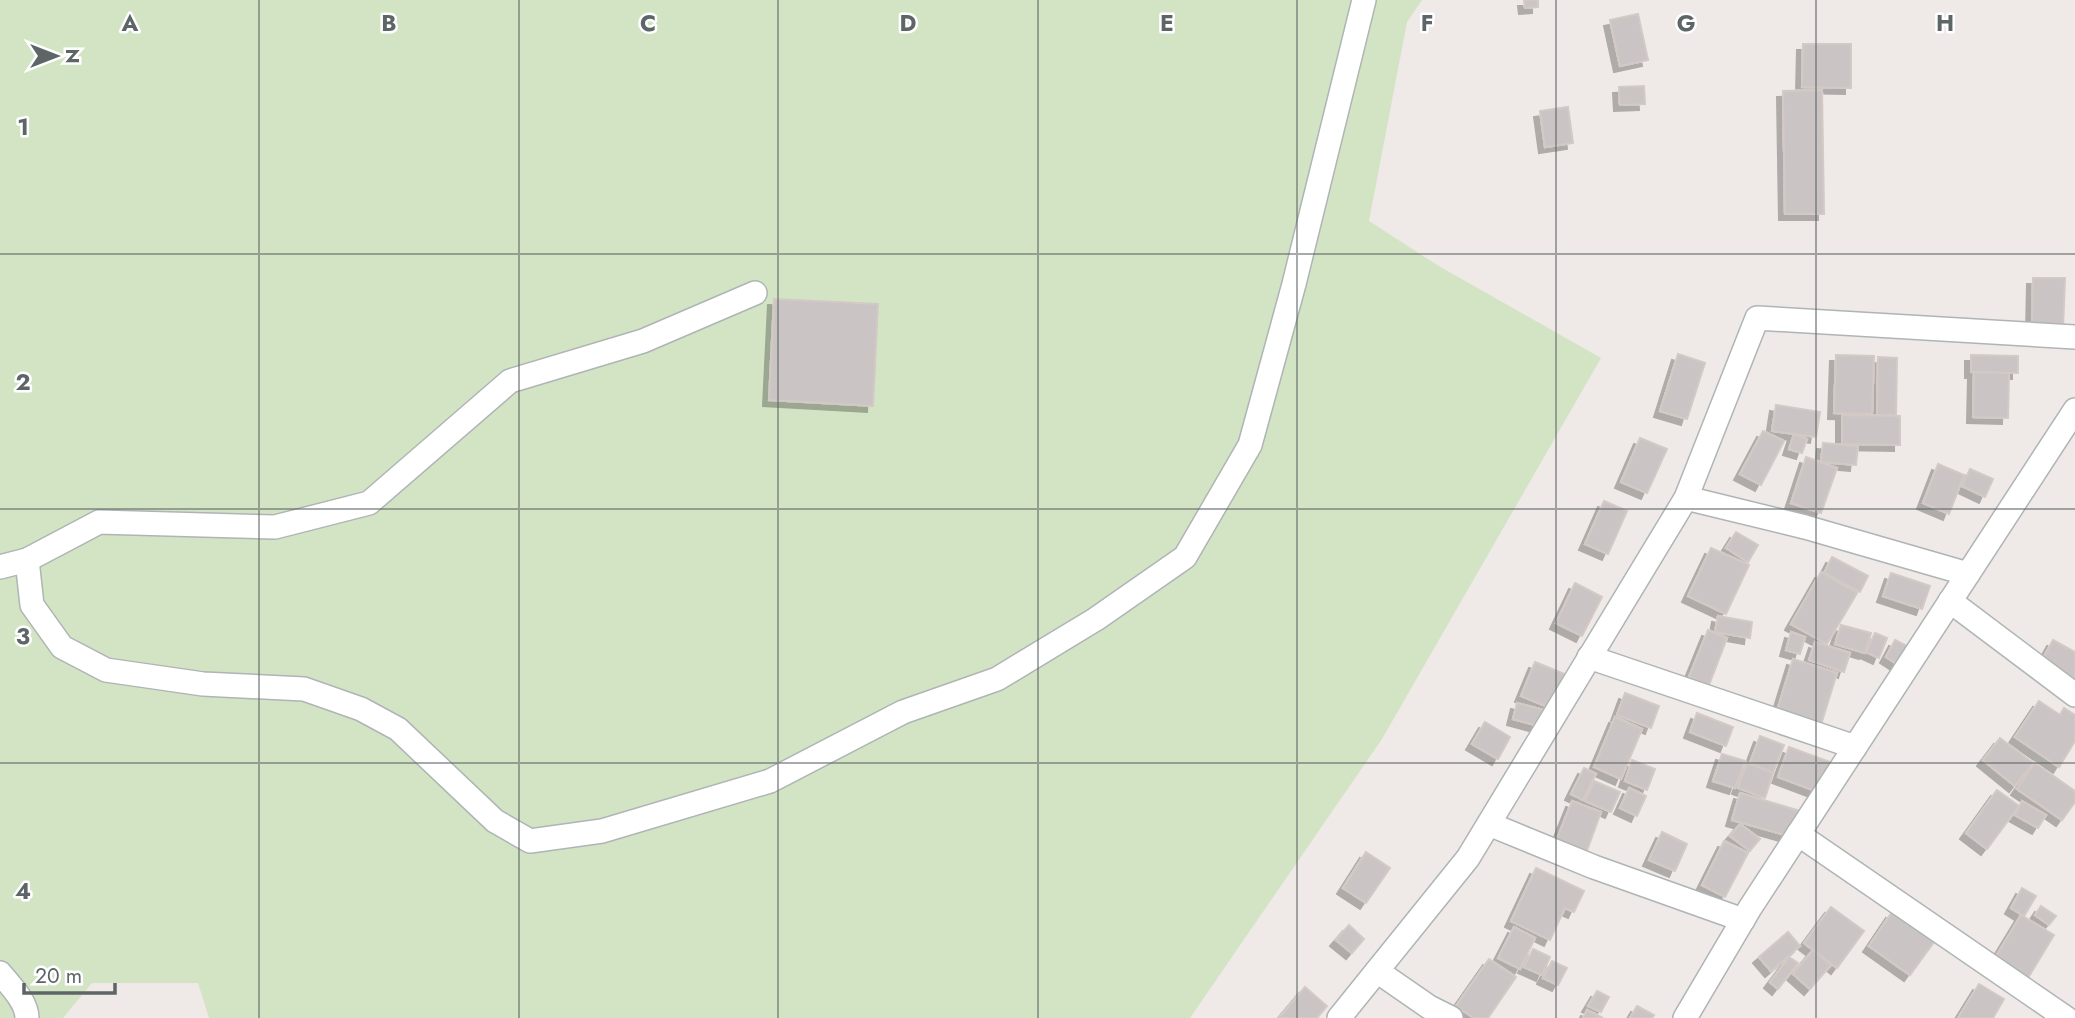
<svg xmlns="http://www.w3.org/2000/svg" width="2075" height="1018" font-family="Jost,sans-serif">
  <defs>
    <filter id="shadow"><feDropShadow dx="-6" dy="6" stdDeviation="0" flood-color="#0004"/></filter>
  </defs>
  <rect width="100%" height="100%" fill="#efe9e7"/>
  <polygon fill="#d3e4c5" points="0,0 1422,0 1407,22 1369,221 1437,265 1601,358 1382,739 1190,1018 209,1018 198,983 92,983 63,1018 0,1018"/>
  <g fill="#cbc4c4" stroke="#d3c9c5" stroke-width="2" filter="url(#shadow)">
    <polygon points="1524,0 1538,0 1538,7 1525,8"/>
    <polygon points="1638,14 1648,60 1620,66 1610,20"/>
    <polygon points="1803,44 1851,44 1851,88 1802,87"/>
    <polygon points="1644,86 1645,104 1620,105 1619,87"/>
    <polygon points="1822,90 1824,214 1785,214 1783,91"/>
    <polygon points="1568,107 1573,143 1545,147 1540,111"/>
    <polygon points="2033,278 2065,278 2063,328 2032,327"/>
    <polygon points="774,299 878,304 873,406 769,400"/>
    <polygon points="1678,354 1705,363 1687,419 1660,411"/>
    <polygon points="1836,355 1874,356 1872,414 1834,413"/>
    <polygon points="1971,355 2018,356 2018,373 1971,372"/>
    <polygon points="1878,357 1897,358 1896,415 1877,415"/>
    <polygon points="1974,372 2009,373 2008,418 1973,417"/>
    <polygon points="1776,405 1820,412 1816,437 1772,431"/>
    <polygon points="1842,415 1900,416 1900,445 1842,444"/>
    <polygon points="1763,431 1784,441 1761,485 1740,474"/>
    <polygon points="1794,434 1807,439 1802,453 1789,449"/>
    <polygon points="1640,438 1667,449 1647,493 1621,482"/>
    <polygon points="1823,443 1858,446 1856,465 1821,462"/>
    <polygon points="1806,457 1837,468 1821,513 1791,503"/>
    <polygon points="1938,464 1964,475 1949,514 1923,503"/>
    <polygon points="1970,469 1993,479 1985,497 1962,486"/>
    <polygon points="1604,501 1627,511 1608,554 1585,544"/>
    <polygon points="1736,532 1758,545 1748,562 1726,548"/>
    <polygon points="1711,548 1749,565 1726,614 1688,596"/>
    <polygon points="1832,557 1868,576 1860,592 1824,573"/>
    <polygon points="1821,572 1857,593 1827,644 1791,624"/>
    <polygon points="1891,573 1930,586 1922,609 1883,596"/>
    <polygon points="1575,583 1602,597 1582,636 1556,623"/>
    <polygon points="1718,616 1752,622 1750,638 1715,632"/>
    <polygon points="1841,625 1871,633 1865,653 1835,644"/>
    <polygon points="1708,630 1727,638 1709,685 1689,677"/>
    <polygon points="1791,632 1805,637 1800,654 1786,650"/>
    <polygon points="1875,633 1887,638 1879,658 1866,652"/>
    <polygon points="1895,640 1907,646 1897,664 1886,657"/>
    <polygon points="2053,640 2075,652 2075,679 2042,660"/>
    <polygon points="1815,642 1850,653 1844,672 1809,660"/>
    <polygon points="1793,659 1837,673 1820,728 1776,714"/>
    <polygon points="1535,662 1567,675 1553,709 1521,696"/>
    <polygon points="1625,693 1659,706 1651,728 1617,715"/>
    <polygon points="2039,701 2060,715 2064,708 2075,715 2075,741 2059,767 2015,737"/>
    <polygon points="1517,703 1547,711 1542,727 1513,719"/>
    <polygon points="1697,713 1733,727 1726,746 1690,732"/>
    <polygon points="1615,717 1642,729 1621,779 1594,767"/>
    <polygon points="1485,722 1510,737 1498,759 1472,744"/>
    <polygon points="1760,736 1784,745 1773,773 1750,763"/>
    <polygon points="2000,738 2033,763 2015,786 1983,760"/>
    <polygon points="1789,747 1830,762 1818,792 1778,777"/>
    <polygon points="1722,754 1745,761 1735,788 1713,781"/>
    <polygon points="1632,760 1655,769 1647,790 1625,781"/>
    <polygon points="1747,763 1773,773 1765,798 1738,788"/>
    <polygon points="2035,763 2075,791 2075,802 2062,820 2017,789"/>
    <polygon points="1584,768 1596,774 1583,800 1571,794"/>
    <polygon points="1594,781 1620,792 1611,812 1585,801"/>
    <polygon points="1629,788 1646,796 1637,816 1620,808"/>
    <polygon points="1997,790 2019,806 1987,849 1966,833"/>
    <polygon points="1740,793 1800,811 1792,837 1732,820"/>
    <polygon points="1572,801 1601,812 1585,856 1555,844"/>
    <polygon points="2022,801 2046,815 2038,828 2015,815"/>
    <polygon points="1740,824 1760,839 1750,851 1730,836"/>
    <polygon points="1662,832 1687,844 1675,871 1649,860"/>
    <polygon points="1724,841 1748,853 1725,897 1702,885"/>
    <polygon points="1366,852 1390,868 1366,903 1343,888"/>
    <polygon points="1536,868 1584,891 1574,912 1565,908 1550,940 1511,921"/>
    <polygon points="2022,888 2036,896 2024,916 2011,908"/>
    <polygon points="2041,906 2056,916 2049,925 2035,915"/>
    <polygon points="1831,907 1864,931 1837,968 1804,943"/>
    <polygon points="1892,912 1934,942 1910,975 1869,946"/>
    <polygon points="2021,915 2054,935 2028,978 1995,958"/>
    <polygon points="1349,925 1364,939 1352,953 1336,940"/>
    <polygon points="1514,927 1535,938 1520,969 1498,958"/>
    <polygon points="1788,932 1800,946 1771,971 1759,957"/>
    <polygon points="1533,949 1550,957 1542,975 1524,967"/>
    <polygon points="1813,950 1831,965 1810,989 1793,974"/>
    <polygon points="1789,957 1798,963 1778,989 1770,982"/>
    <polygon points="1489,959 1516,977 1488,1018 1474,1018 1456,1006"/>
    <polygon points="1552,961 1567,968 1558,985 1543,978"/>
    <polygon points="1979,984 2004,999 1993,1018 1958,1018"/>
    <polygon points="1305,987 1327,1006 1317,1018 1279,1018"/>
    <polygon points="1597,991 1609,997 1601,1012 1588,1006"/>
    <polygon points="1637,1006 1654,1015 1652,1018 1630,1018"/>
    <polygon points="1587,1010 1603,1018 1583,1018"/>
  </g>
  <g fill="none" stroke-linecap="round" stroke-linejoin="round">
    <defs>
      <g id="street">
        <polyline points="1686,498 1805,527 1968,574"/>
        <polyline points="27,560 32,605 62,647 106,670 203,684 304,689 361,709 398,729 495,821 530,841 602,831 770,781 903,712 997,679 1096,619 1185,557 1250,445 1294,284 1364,0"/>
        <polyline points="0,567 27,560 99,522 275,527 369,503 510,381 643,341 755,293"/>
        <polyline points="1950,601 2075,695"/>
        <polyline points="1589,657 1855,747"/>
        <polyline points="1489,824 1594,867 1743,920"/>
        <polyline points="1798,834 2066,1018"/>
        <polyline points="1377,971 1429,1007 1451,1018"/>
        <path d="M0,973c10,12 27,29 27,45"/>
        <polyline points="1339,1018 1468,858 1686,498 1757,318 2075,337"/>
        <polyline points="1685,1018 1750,908 2075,410"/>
      </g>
    </defs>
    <use href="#street" stroke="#afb4b5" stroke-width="26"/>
    <use href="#street" stroke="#fff" stroke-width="23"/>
  </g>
  <path fill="none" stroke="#5e6566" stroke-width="2" stroke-opacity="0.55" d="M259,0v1018M519,0v1018M778,0v1018M1038,0v1018M1297,0v1018M1556,0v1018M1816,0v1018M0,254h2075M0,509h2075M0,763h2075"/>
  <g font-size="23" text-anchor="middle" font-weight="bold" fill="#5e6566" stroke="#fff" stroke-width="5" stroke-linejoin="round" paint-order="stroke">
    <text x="130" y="31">A</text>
    <text x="389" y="31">B</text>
    <text x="648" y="31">C</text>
    <text x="908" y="31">D</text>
    <text x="1167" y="31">E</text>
    <text x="1427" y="31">F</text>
    <text x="1686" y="31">G</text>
    <text x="1945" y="31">H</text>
    <text x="23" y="135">1</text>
    <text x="23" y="390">2</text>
    <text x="23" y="644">3</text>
    <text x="23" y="899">4</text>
  </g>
  <g transform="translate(56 56) rotate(90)" stroke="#ffffff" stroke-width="5" paint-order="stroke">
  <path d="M0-5L12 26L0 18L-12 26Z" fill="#5e6566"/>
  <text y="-10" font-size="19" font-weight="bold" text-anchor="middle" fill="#5e6566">N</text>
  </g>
  <path d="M24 983v10h91v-10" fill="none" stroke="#5e6566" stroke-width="3.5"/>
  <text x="35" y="983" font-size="21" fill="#5e6566" stroke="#ffffff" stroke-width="5" paint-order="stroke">20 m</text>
</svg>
